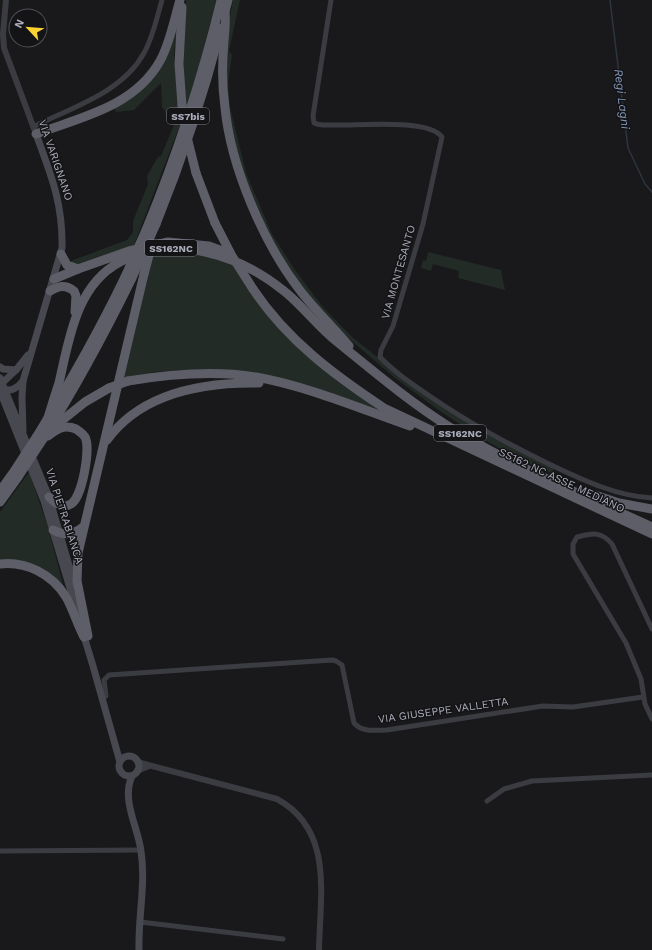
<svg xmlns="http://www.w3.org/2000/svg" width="652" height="950" font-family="'Work Sans',sans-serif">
  <rect width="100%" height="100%" fill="#19191b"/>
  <g fill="#222b25">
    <polygon points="186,0 216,0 197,74 186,108 183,84"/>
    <polygon points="233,0 240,0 229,51 232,55 228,83 230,107 246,173 272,234 295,270 322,306 352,337 424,394 553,467 555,475 520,460 481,438 440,411 395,378 339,330 302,287 274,246 247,187 228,115 226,38"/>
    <polygon points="177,24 174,54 180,125 134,245 78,266 68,262 127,240 133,232 133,221 148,184 147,176 158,157 161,156 174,125 162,107 161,83 134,110 116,112 114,108 136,92"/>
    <polygon points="181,251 231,262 296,345 338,382 380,411 329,393 204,369 153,372 122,380 153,252"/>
    <polygon points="428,252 501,270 505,290 458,278 459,271 433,264 431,271 421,268 423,260 426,261"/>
    <polygon points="29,472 47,524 64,588 59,582 0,560 0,512"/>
  </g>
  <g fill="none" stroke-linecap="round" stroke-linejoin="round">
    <polyline stroke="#2e3540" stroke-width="1.5" points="610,0 628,148 645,184 652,192"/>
    <g stroke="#3b3c42" stroke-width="5">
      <path d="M331,0l-18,116 1,7c6,3 13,2 19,2 24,1 95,-7 109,12l-19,87 -30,102 -12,24 -1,7c18,19 41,33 63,48 35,23 71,42 108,60 32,15 65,31 101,33"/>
      <path d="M33,127c39,-20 89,-34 111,-74 9,-16 13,-36 18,-53"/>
      <path d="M652,629l-40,-85c-11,-13 -20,-11 -35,-7l-4,7v10l53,89 15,36 4,25 7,15"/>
      <path d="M102,699l4,-3 -2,-16 5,-5 223,-15 4,1 6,4 12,58c9,10 21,7 33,7l156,-24 30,1 70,-10"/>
      <polyline points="487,801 504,789 532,781 652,775"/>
      <polyline points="0,851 141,850"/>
      <polyline points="140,922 283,939"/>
    </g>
    <g stroke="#3b3c42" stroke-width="6">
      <polyline points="6,0 3,34 4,48 36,134"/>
      <path d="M137,762l140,37c57,31 43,96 42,151"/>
      <polyline points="137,771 149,766"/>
    </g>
    <g stroke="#474850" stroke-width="7">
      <polyline points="0,367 3,369 16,370 28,355"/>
      <polyline points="0,378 49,497 75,586"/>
      <polyline points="0,385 16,370"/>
      <path d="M2,389c10,3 15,-1 21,-8"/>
      <polyline points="0,391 44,501 77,612"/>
      <path d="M23,431l-1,-34 1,-16 39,-133c1,-45 -11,-73 -26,-114"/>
      <polyline points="83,633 93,666 120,762"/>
      <circle cx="129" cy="766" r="10"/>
      <path d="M132,776c-11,24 6,51 9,75 5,33 -3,66 -2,99"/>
    </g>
    <g stroke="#5d5e68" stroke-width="9">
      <path d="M225,11c1,11 0,19 -1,30 -2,22 -2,45 1,67 6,59 38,134 74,181 15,20 34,38 50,57"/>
      <polyline points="224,15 228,0"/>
      <polyline points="182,105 179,64 182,7"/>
      <path d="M36,134c45,-17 98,-27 124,-73 10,-18 14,-41 20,-61"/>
      <polyline points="196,173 215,223"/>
      <path d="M156,224c26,-64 48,-130 65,-196"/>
      <path d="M146,230c31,-75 56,-152 75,-230"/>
      <polyline points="61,254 67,265 78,269 129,251 168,242 209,246 228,253"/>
      <polyline points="54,279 78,269"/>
      <path d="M253,289c34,51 81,86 131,119l268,126"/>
      <path d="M50,291c9,-5 15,-7 24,0l2,5 -1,16"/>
      <path d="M128,381c42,-7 85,-11 128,-4 51,9 105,32 154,49"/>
      <path d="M47,421c4,-13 8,-26 12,-38 10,-43 17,-98 61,-121 53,-29 120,-7 164,29 19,15 33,35 52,50 36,29 72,60 112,85 64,40 135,69 204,101"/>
      <polyline points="55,426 85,402 109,388"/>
      <path d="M37,436c32,-52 62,-105 88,-159"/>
      <path d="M48,436c9,-7 16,-12 28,-7 3,2 7,5 9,8 6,11 -3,61 -14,67 -8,5 -17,-2 -22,-7"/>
      <path d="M43,439c33,-52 62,-106 89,-161"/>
      <path d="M107,440c35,-48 96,-58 152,-57"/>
      <polyline points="0,491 15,470"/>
      <polyline points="595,495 619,503 652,509"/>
      <polyline points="0,502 18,477"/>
      <path d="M53,530c12,6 20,5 30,-3"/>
      <path d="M0,564c26,-3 52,10 66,33 7,12 11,27 18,40"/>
      <polyline points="88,636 77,581 78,553 144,274"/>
    </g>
    <g stroke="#5d5e68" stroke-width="9">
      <polyline points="182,105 187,137 196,173"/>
      <polyline points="215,223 232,256 253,289"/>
      <polyline points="144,274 152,244"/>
      <polyline points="125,277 146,230"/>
      <polyline points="132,278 156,224"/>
      <polyline points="109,388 128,381"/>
      <polyline points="15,470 37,436"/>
      <polyline points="18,477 43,439"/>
    </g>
  </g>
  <g text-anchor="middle" stroke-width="3" stroke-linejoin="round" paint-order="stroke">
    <g fill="#141416" stroke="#7e7f8a" stroke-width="1">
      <rect x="167" y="108" width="42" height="16" rx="3"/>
      <rect x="145" y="240" width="52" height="16" rx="3"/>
      <rect x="434" y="425" width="52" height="16" rx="3"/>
    </g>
    <g font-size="10" font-weight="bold" fill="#abadbb">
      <text x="188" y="120">SS7bis</text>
      <text x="171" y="252">SS162NC</text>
      <text x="460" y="437">SS162NC</text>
    </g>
    <g font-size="11" fill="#abadbb" stroke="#141416">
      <text transform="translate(56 160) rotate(71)" y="4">VIA VARIGNANO</text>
      <text transform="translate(398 272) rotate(-74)" y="4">VIA MONTESANTO</text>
      <text transform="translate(562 480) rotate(25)" y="4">SS162 NC ASSE MEDIANO</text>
      <text transform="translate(65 516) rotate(72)" y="4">VIA PIETRABIANCA</text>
      <text transform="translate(443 710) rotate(-8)" y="4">VIA GIUSEPPE VALLETTA</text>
    </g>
    <g font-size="12" font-style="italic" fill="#8196b7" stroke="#141416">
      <text transform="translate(622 99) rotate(83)" y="4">Regi Lagni</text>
    </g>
  </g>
  <g transform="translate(28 28) rotate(296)"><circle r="19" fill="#141416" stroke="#505158"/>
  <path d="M0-3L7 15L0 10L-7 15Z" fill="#fad332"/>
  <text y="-6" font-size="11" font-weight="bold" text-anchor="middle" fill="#abadbb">N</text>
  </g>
</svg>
